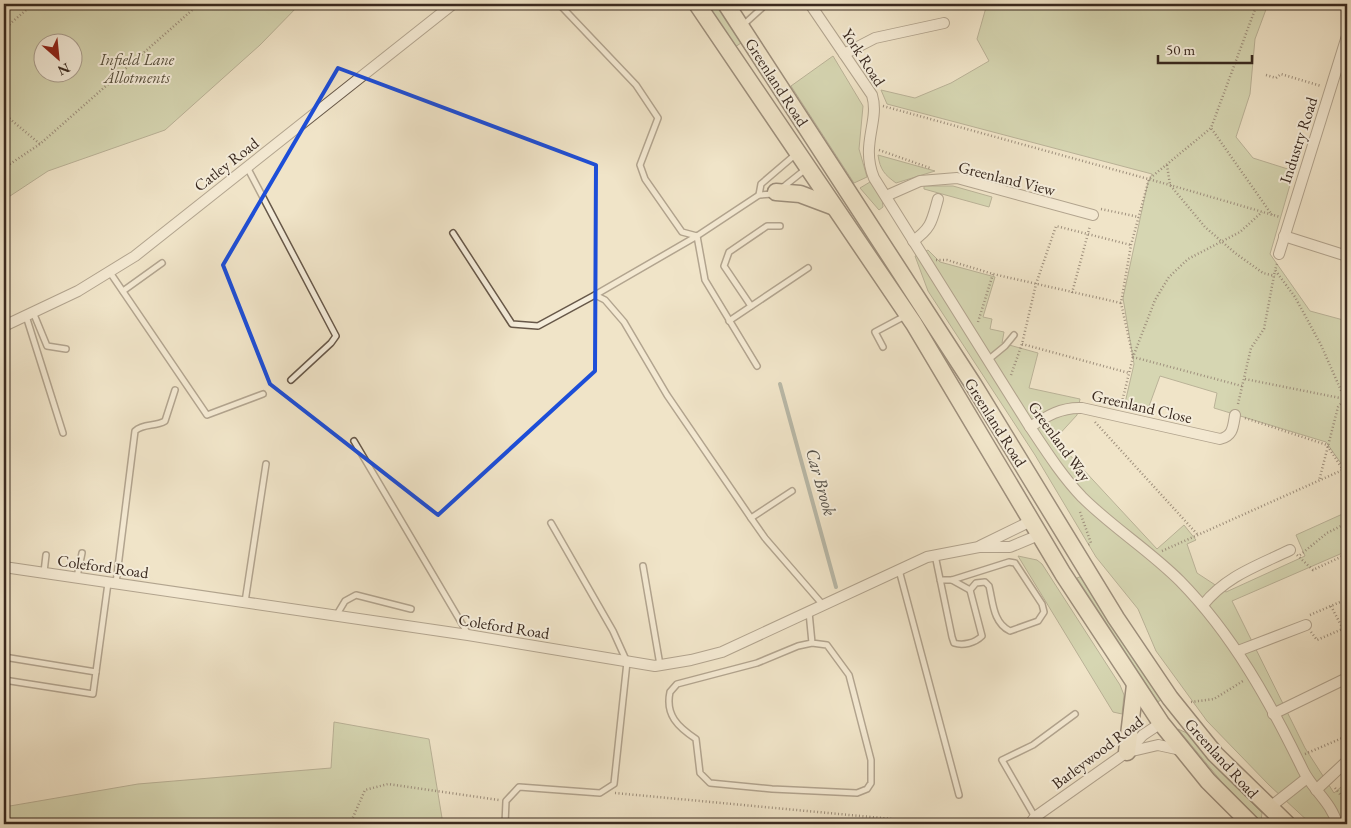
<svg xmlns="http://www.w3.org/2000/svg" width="1351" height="828" font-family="'EB Garamond',serif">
  <rect width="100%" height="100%" fill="#f0e4c8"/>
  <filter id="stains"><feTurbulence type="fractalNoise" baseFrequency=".004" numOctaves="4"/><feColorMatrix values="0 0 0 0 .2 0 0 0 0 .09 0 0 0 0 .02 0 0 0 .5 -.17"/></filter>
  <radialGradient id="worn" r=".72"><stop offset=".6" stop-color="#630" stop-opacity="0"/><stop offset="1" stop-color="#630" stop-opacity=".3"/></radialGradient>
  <g fill="#b7c598" stroke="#78775c" fill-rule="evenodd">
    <path d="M4,4h296l-40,41 -95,85 -117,41 -44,29zM42,42h30v30h-30z"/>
    <polygon points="707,4 719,4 744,41 735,47"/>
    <polygon points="987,4 1268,4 1255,39 1250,94 1236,137 1253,158 1294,171 1270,254 1310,311 1347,321 1347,472 1326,442 1214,408 1217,393 1160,376 1148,409 1125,403 1134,364 1123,298 1148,182 1152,174 887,104 881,90 915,98 951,83 989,61 977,39"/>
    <polygon points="833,56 863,106 859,149 867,177 854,183 791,86"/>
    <path d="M878,155l57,16 -39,12c-11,-8 -16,-13 -18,-28z"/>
    <polygon points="870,182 882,199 883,207 879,210 860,188"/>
    <polygon points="924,186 953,186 992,197 989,207 924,189"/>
    <polygon points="928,250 940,262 995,277 983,317 992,319 990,329 1004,332 1002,343 1038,353 1029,388 1080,399 1077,415 1055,439 1157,549 1184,525 1196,540 1187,544 1197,573 1226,592 1305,556 1296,535 1347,512 1347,551 1232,601 1305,748 1334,793 1347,782 1347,824 1311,824 1269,785 1207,721 1156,651 1138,609 1096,557 1035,455 928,291 915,256"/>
    <polygon points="1018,556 1037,560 1042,564 1120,685 1124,695 1122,714 1113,712"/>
    <polygon points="1082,576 1162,699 1158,702 1077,578"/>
    <polygon points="334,722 429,739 443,824 4,824 4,807 138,784 331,768"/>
    <polygon points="1178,729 1189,734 1222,773 1262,813 1261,821 1221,781"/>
  </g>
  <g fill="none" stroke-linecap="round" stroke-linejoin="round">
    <polyline stroke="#74827c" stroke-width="4" points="780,384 836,587"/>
    <defs>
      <g id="service">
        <polyline points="559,4 636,85 658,118 640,165 645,179 682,232 697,236 759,195 773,194"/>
        <polyline points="742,26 762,8 759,4"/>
        <polyline points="247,167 336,336 331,343 291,380"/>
        <polyline points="782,188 807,168"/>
        <polyline points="759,195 761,184 796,154"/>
        <polyline points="453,233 512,324 538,326 595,295 605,300 624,322 667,395 751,518 765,538 823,605"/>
        <polyline points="109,271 207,415 263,394"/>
        <polyline points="123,291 162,263"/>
        <polyline points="595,295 697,236 705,280 757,366"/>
        <polyline points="751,306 724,266 729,252 767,226 780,226"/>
        <polyline points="33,312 47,346 66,349"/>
        <polyline points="26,316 63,433"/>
        <polyline points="729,321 808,268"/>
        <polyline points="883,347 875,332 905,316"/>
        <polyline points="988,360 1005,346 1014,335"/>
        <polyline points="354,441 468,634"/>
        <polyline points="751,518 792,491"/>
        <path d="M935,555l17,82 2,6c9,3 21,0 28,-7l-12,-46 6,-7 9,-1 4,4c4,16 4,37 21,45l28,-10 6,-9 -2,-8 -27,-41 -6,-1 -57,18h-12"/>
        <polyline points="643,566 660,665"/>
        <polyline points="899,570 959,795"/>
        <polyline points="44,572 46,555"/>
        <polyline points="77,577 82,553"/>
        <polyline points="952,580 970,590"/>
        <path d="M116,583l19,-152c9,-8 20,-4 30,-10l10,-31"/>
        <polyline points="245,602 266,464"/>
        <path d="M809,612l3,31 15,2 22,30 22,85v23l-4,6 -10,4 -85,-4 -62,-6 -10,-10 -4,-34c-18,-12 -31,-24 -26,-47l7,-8 80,-21 41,-17 14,-3"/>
        <polyline points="336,616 345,601 356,595 411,609"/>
        <polyline points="4,657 96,672"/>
        <polyline points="4,680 93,694 108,583"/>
        <polyline points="1035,817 1002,760 1033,745 1075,714"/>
        <polyline points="505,824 506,801 519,787 600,793 614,784 627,662 613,631 551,523"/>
      </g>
      <g id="minor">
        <path d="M810,4l62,91c8,26 -12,49 2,83l156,249c16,24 32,49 52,70 30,30 67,53 98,84 53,54 90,121 123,189 9,19 29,33 34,54"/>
        <polyline points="844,54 875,38 944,23"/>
        <polyline points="886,196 920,181 957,178 1093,215"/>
        <polyline points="1284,236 1347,256"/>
        <path d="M913,241c19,-13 19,-21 25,-42"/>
        <polyline points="1279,254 1347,36"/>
        <polyline points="4,326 78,291 135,256 453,4"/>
        <path d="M1030,427c17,-11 31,-20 52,-19l138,31c13,-3 13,-12 15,-24"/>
        <polyline points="980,546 1031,521"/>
        <polyline points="4,567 468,635 655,666 691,660 722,652 927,557 979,547 1010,547 1039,535"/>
        <path d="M1203,605c23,-29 54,-39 87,-55"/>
        <polyline points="1238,651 1306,625"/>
        <polyline points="1273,714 1347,678"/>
        <polyline points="1128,752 1158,745 1181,750"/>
        <polyline points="1316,790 1347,761"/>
        <polyline points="1269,808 1307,778"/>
        <polyline points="1030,824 1035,817 1127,752 1143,735 1161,723"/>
      </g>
      <g id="trunk">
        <polyline points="697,4 914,324 1063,574 1161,723 1208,781 1251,824"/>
        <polyline points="726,4 973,384 1116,618 1170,698 1215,754 1287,824"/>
        <polyline points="776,192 800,194 832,206"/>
        <polyline points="1127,752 1135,685"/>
      </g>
    </defs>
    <use href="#service" stroke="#675849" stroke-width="8"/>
    <use href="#minor" stroke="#675849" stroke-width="12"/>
    <use href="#trunk" stroke="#39291f" stroke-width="19"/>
    <g stroke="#39291f" stroke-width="2.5" stroke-dasharray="1 2.5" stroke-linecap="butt">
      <polyline points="1257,4 1211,128 1272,215"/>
      <polyline points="4,29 33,4"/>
      <polyline points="1266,75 1276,78 1281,74 1321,86"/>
      <polyline points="883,106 1170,185 1280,217"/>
      <polyline points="4,114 40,144"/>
      <polyline points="879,150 930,168"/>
      <polyline points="1167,165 1170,185 1205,227 1235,253 1263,273 1275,276"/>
      <polyline points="4,168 40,144 199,4"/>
      <polyline points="1101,209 1139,217"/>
      <polyline points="936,260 947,260 993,274 1121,303"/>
      <polyline points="1277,264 1275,270 1295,297 1321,345 1347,404"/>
      <polyline points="1072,293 1090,226"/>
      <polyline points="978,322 993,274"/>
      <polyline points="1022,344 1129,373"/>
      <polyline points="1011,375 1022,344 1036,284 1056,226 1131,245"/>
      <polyline points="1245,379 1345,399 1338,407 1319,481"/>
      <polyline points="1242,386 1133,357 1155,300 1169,277 1188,259 1240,232 1262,212"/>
      <polyline points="1238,404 1251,348 1264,329 1275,270"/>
      <polyline points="1121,406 1133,357 1121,303 1131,245 1149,179 1211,128"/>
      <polyline points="1245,418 1327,445 1347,476"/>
      <polyline points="1095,422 1198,535"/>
      <polyline points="1080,512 1091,543 1088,545"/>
      <polyline points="1162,551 1347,468"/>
      <polyline points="1297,555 1313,570 1347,554"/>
      <polyline points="1300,555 1327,533 1347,523"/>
      <polyline points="1331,606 1343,629"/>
      <polyline points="1310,615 1347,599"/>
      <polyline points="1311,632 1317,640 1347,627"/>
      <polyline points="1191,702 1214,699 1243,681"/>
      <polyline points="1343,738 1347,742"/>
      <polyline points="1305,754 1347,736"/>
      <polyline points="1335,788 1347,803"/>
      <polyline points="615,793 903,820 905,824"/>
      <polyline points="350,824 365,790 388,784 499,800"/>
    </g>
    <use href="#service" stroke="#f5eddb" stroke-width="5"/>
    <use href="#minor" stroke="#f5eddb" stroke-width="10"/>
    <use href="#trunk" stroke="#f0e4c8" stroke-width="16"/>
  </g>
  <path d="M0 0H1351V828H0ZM338,68l258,97 -1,206 -157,144 -168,-131 -47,-119z" fill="#f0e4c8" fill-opacity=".55" fill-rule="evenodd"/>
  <path fill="none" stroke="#1d4ed8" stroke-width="4" stroke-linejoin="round" d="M338,68l258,97 -1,206 -157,144 -168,-131 -47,-119z"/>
  <g text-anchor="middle" stroke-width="4" stroke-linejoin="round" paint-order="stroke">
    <g font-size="16" fill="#39291f" stroke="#f5eddb">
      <text transform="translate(864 57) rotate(57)" y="6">York Road</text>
      <text transform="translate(777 82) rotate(57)" y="6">Greenland Road</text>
      <text transform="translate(1298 140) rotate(-72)" y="6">Industry Road</text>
      <text transform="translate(226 164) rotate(-38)" y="6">Catley Road</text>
      <text transform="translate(1007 178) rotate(14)" y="6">Greenland View</text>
      <text transform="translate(1142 406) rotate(13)" y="6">Greenland Close</text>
      <text transform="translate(996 422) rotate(58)" y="6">Greenland Road</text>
      <text transform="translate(1060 441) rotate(54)" y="6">Greenland Way</text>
      <text transform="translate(103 566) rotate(8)" y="6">Coleford Road</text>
      <text transform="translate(504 626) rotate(9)" y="6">Coleford Road</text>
      <text transform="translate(1097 752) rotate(-37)" y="6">Barleywood Road</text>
      <text transform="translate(1222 758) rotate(48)" y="6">Greenland Road</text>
    </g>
    <g font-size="16" font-style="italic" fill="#58503d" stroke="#f5eddb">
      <text x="137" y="65">Infield Lane<tspan x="137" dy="18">Allotments</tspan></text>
    </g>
    <g font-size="18" font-style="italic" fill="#524e46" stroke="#f5eddb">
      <text transform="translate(821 482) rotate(74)" y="6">Car Brook</text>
    </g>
  </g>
  <rect width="1351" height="828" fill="none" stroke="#f0e4c8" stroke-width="20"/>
  <rect x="5" y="5" width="1341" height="818" fill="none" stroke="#39291f" stroke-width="2.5"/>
  <rect x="10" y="10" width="1331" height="808" fill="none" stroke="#39291f"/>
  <g transform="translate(58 58) rotate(153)"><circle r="24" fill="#f5eddb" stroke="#aa9f90"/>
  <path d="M0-4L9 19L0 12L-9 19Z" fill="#8f2418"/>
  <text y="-8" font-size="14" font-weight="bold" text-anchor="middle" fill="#39291f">N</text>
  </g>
  <path d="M1158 55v8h94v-8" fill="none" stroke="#39291f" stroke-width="2.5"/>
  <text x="1166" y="55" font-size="15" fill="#39291f" stroke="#f5eddb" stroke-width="4" paint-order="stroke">50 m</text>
  <rect width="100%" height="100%" filter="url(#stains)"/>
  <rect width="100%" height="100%" fill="url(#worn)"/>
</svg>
